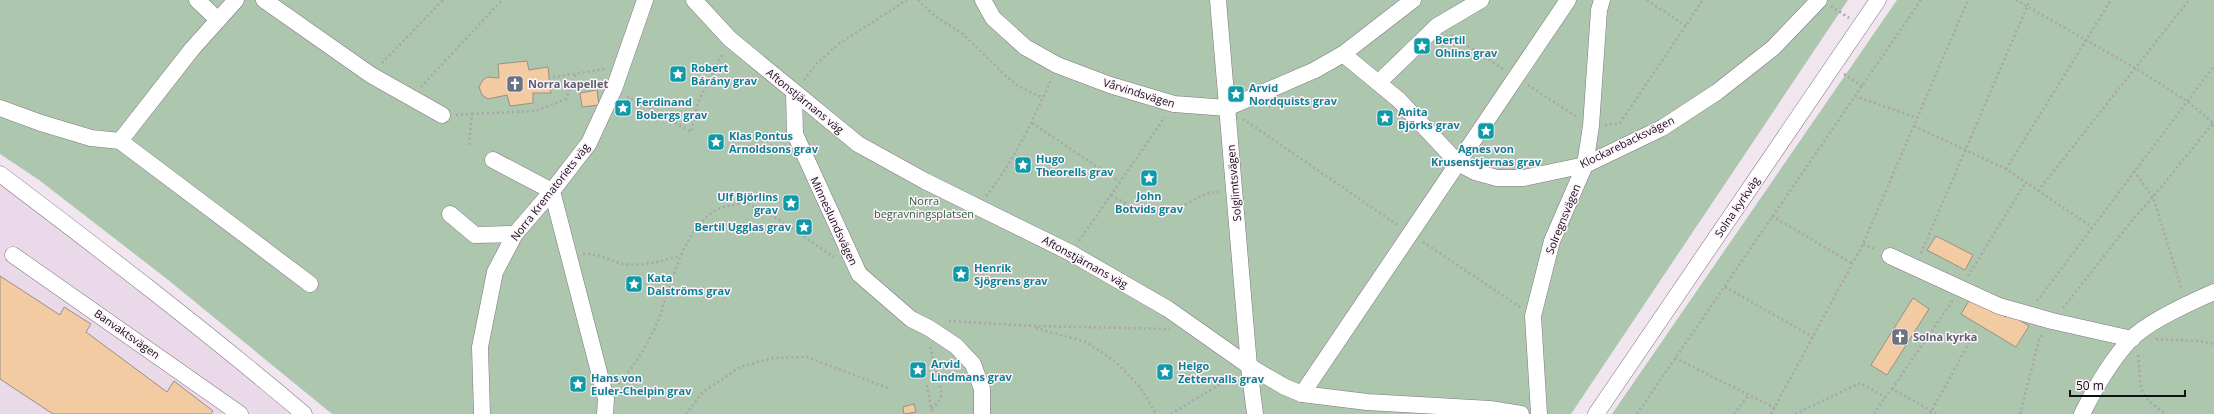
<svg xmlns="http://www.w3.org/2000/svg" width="2214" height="414" font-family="'Open Sans',sans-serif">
  <rect width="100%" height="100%" fill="#f1e6f0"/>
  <polygon fill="#ead9e9" points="0,171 311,414 0,414"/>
  <g fill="#adc6ae">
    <polygon points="0,0 1848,0 1571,414 332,414 167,279 39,180 0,154"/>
    <polygon points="1897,0 2214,0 2214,414 1612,414"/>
  </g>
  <g fill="#f2cba2" stroke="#999086">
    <polygon points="527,61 529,70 548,67 551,93 533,93 533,103 510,106 507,95 488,99 482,95 479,87 483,80 487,77 499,78 498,64"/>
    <polygon points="597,90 599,105 582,107 580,93"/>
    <polygon points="1936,236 1973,255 1965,270 1927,250"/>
    <polygon points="0,276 60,315 64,307 91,324 86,332 167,392 174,381 213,411 211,414 53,414 0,379"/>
    <polygon points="1913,298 1929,309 1887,375 1871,365"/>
    <polygon points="1970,299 1987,306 2006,317 2008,313 2029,326 2016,347 1961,314"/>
    <polygon points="914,404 916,412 904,414 903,407"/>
  </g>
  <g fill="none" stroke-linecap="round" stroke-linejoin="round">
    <defs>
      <g id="minor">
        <polyline points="197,0 218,20"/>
        <polyline points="264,0 371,75 442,115"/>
        <polyline points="694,0 730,39 858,144 925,181 1071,253 1168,309 1249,366 1285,387 1302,394 1367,402 1490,409 1521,414"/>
        <polyline points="983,0 993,18 1025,47 1057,65 1110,85 1174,104 1227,108 1315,70 1343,54 1413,0"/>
        <polyline points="1218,0 1249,366 1255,414"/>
        <polyline points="1343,54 1399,100 1458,163 1475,172 1497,178 1524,178 1585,165 1662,128 1717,92 1773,48 1819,0"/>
        <polyline points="1379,82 1437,26 1481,0"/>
        <polyline points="794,93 795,134 859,274 911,319 929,328 956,346 973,364 982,389 982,414"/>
        <polyline points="0,108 41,123 91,138 120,141 192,49 236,0"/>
        <polyline points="120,141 310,284"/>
        <polyline points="493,160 552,191 606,399 605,414"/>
        <path d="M0,174c103,78 205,156 304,240"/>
        <polyline points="450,214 475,235 515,234"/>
        <polyline points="13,255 240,414"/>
        <polyline points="1890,256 1999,306 2052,321 2132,339"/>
        <polyline points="1302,394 1568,0"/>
        <polyline points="482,414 480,347 495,272 515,234 552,191 589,143 614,89 645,0"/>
        <polyline points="1539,414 1533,316 1552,241 1585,165 1591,126 1599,10 1602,0"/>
        <polyline points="1596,414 1878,0"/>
        <path d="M2082,414c13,-26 28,-53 49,-75 17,-17 60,-37 83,-47"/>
      </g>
    </defs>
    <use href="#minor" stroke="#80767f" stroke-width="17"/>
    <g stroke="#aca4ac" stroke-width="2.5" stroke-dasharray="2 3" stroke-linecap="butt">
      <polyline points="918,0 935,16 963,34 1005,75 1020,87 1043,98"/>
      <polyline points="1647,0 1686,26"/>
      <polyline points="2016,0 2135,68 2187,101 2213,123 2214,127"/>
      <polyline points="1831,6 1849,18"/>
      <polyline points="1451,35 1503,69"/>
      <polyline points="382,63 443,0"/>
      <polyline points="1844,74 1862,86"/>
      <polyline points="548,78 604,69"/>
      <polyline points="804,80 817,63 840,43 907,0"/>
      <polyline points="1528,85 1577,117"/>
      <polyline points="421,87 502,0"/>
      <polyline points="627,96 691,132 698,102 723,53"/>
      <polyline points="1855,96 1917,118"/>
      <polyline points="472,114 535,111 566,99 576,73"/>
      <polyline points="456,115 472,114 469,146"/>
      <polyline points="1243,119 1399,226"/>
      <polyline points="1032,123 1120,182"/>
      <polyline points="1605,125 1620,123 1703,0"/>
      <polyline points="1914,126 2006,169 2092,227"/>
      <polyline points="2006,169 2111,0"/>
      <polyline points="2134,171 2153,197 2182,290"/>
      <polyline points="2038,191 2189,0"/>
      <path d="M1111,195c34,20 42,26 79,7 10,-6 17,-10 29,-10"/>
      <path d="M986,196c29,-36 47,-77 66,-118"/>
      <polyline points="1772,216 1853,264"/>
      <polyline points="1079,241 1165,117"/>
      <polyline points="1423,242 1520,307"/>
      <polyline points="1863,244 1877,250"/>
      <polyline points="1921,253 2030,0"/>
      <path d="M583,254c14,-1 23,5 36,9 21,5 41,-2 61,-7"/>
      <polyline points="1968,276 2026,182"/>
      <polyline points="1725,287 1813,337"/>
      <polyline points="2037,301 2214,66"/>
      <polyline points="2063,308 2134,218 2153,197 2214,122"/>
      <polyline points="949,321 1032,326 1170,329"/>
      <polyline points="1036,328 1086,342 1116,362 1140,387 1156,414"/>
      <polyline points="2156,339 2199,341 2214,344"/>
      <polyline points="930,347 942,394 938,403 931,409"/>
      <path d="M2138,355c4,32 -3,40 29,59"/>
      <polyline points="1675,358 1775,408"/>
      <path d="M618,384c16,-17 30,-40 39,-61 15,-37 28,-114 77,-118 3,-1 8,-2 12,-1 24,6 66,39 88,53"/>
      <polyline points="927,385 932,414"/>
      <polyline points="1892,389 1953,300"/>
      <polyline points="686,414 703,392 740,367 773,358 807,357 888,388"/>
      <polyline points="1171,414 1235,375"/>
      <polyline points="1637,414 1921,0"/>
      <polyline points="1734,414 1748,396"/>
      <polyline points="1771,414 1863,244 1968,0"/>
      <polyline points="1795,414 1860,383 1885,397 1892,389 1937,414"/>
      <polyline points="1874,414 1885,397"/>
      <polyline points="1930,414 1976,330"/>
      <polyline points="2020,414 2039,340 2043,334"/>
    </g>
    <use href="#minor" stroke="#fff" stroke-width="16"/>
  </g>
  <defs>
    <symbol id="sight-square" viewBox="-11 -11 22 22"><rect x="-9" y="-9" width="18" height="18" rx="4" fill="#0f9aa8" stroke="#fff4fe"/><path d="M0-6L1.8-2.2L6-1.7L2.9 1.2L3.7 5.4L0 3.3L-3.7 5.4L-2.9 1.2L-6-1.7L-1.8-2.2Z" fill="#fff"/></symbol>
    <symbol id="church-square" viewBox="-11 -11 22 22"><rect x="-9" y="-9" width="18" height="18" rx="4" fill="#6b7280" stroke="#fff4fe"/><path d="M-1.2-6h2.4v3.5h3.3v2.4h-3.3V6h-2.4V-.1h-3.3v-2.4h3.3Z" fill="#fff"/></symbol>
  </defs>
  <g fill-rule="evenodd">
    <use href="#sight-square" x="1412" y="36" width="20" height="20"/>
    <use href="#sight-square" x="668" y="64" width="20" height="20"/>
    <use href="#church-square" x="505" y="74" width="20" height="20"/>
    <use href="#sight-square" x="1226" y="84" width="20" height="20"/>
    <use href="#sight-square" x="613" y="98" width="20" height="20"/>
    <use href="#sight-square" x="1375" y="108" width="20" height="20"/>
    <use href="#sight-square" x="1476" y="121" width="20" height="20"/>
    <use href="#sight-square" x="706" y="132" width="20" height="20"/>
    <use href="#sight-square" x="1013" y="155" width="20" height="20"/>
    <use href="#sight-square" x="1139" y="168" width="20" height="20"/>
    <use href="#sight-square" x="781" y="193" width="20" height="20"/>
    <use href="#sight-square" x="794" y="217" width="20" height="20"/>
    <use href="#sight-square" x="951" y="264" width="20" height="20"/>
    <use href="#sight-square" x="624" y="274" width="20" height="20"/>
    <use href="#church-square" x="1890" y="327" width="20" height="20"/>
    <use href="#sight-square" x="908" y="360" width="20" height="20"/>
    <use href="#sight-square" x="1155" y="362" width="20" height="20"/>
    <use href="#sight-square" x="568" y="374" width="20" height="20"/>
  </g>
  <g text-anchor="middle" stroke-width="3" stroke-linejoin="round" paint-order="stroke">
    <g font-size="11" font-weight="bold" fill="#0d838f" stroke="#fff4fe" text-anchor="start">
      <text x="1435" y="44">Bertil<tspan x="1435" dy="13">Ohlins grav</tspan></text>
      <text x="691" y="72">Robert<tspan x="691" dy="13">Bárány grav</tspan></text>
      <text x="1249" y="92">Arvid<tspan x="1249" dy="13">Nordquists grav</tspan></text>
      <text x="636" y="106">Ferdinand<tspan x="636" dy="13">Bobergs grav</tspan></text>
      <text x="1398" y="116">Anita<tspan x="1398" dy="13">Björks grav</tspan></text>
      <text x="729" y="140">Klas Pontus<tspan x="729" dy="13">Arnoldsons grav</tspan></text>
      <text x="1486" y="153" text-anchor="middle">Agnes von<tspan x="1486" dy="13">Krusenstjernas grav</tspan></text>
      <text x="1036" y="163">Hugo<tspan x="1036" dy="13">Theorells grav</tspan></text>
      <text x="1149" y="200" text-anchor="middle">John<tspan x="1149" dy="13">Botvids grav</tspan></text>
      <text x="778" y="201" text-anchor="end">Ulf Björlins<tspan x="778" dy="13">grav</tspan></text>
      <text x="791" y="231" text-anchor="end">Bertil Ugglas grav</text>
      <text x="974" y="272">Henrik<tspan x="974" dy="13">Sjögrens grav</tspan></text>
      <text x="647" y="282">Kata<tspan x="647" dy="13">Dalströms grav</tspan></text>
      <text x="931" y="368">Arvid<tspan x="931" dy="13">Lindmans grav</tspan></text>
      <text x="1178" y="370">Helgo<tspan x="1178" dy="13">Zettervalls grav</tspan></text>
      <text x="591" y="382">Hans von<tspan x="591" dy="13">Euler-Chelpin grav</tspan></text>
    </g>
    <g font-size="11" font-weight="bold" fill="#5b616d" stroke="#fff4fe" text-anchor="start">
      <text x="528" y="88">Norra kapellet</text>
      <text x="1913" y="341">Solna kyrka</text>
    </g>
    <g font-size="11" fill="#120f12" stroke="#fff4fe">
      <text transform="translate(1139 93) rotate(17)" y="4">Vårvindsvägen</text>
      <text transform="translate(805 101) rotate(39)" y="4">Aftonstjärnans väg</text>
      <text transform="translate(1627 142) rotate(-26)" y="4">Klockarebacksvägen</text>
      <text transform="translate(1234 183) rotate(-95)" y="4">Solglimtsvägen</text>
      <text transform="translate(550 192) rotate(-52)" y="4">Norra Krematoriets väg</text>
      <text transform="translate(1737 207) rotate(-56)" y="4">Solna kyrkväg</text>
      <text transform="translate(1563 219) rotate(-68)" y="4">Solregnsvägen</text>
      <text transform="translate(834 221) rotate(65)" y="4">Minneslundsvägen</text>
      <text transform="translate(1085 262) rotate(29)" y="4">Aftonstjärnans väg</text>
      <text transform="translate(127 334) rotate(35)" y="4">Banvaktsvägen</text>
    </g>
    <g font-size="11" fill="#2b6331" stroke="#fff4fe">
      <text x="924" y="205">Norra<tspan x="924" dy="13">begravningsplatsen</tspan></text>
    </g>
  </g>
  <path d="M2070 390v6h115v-6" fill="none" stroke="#120f12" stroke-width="2"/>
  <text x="2076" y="390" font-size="12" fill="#120f12" stroke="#fff4fe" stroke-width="3" paint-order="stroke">50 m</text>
</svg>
